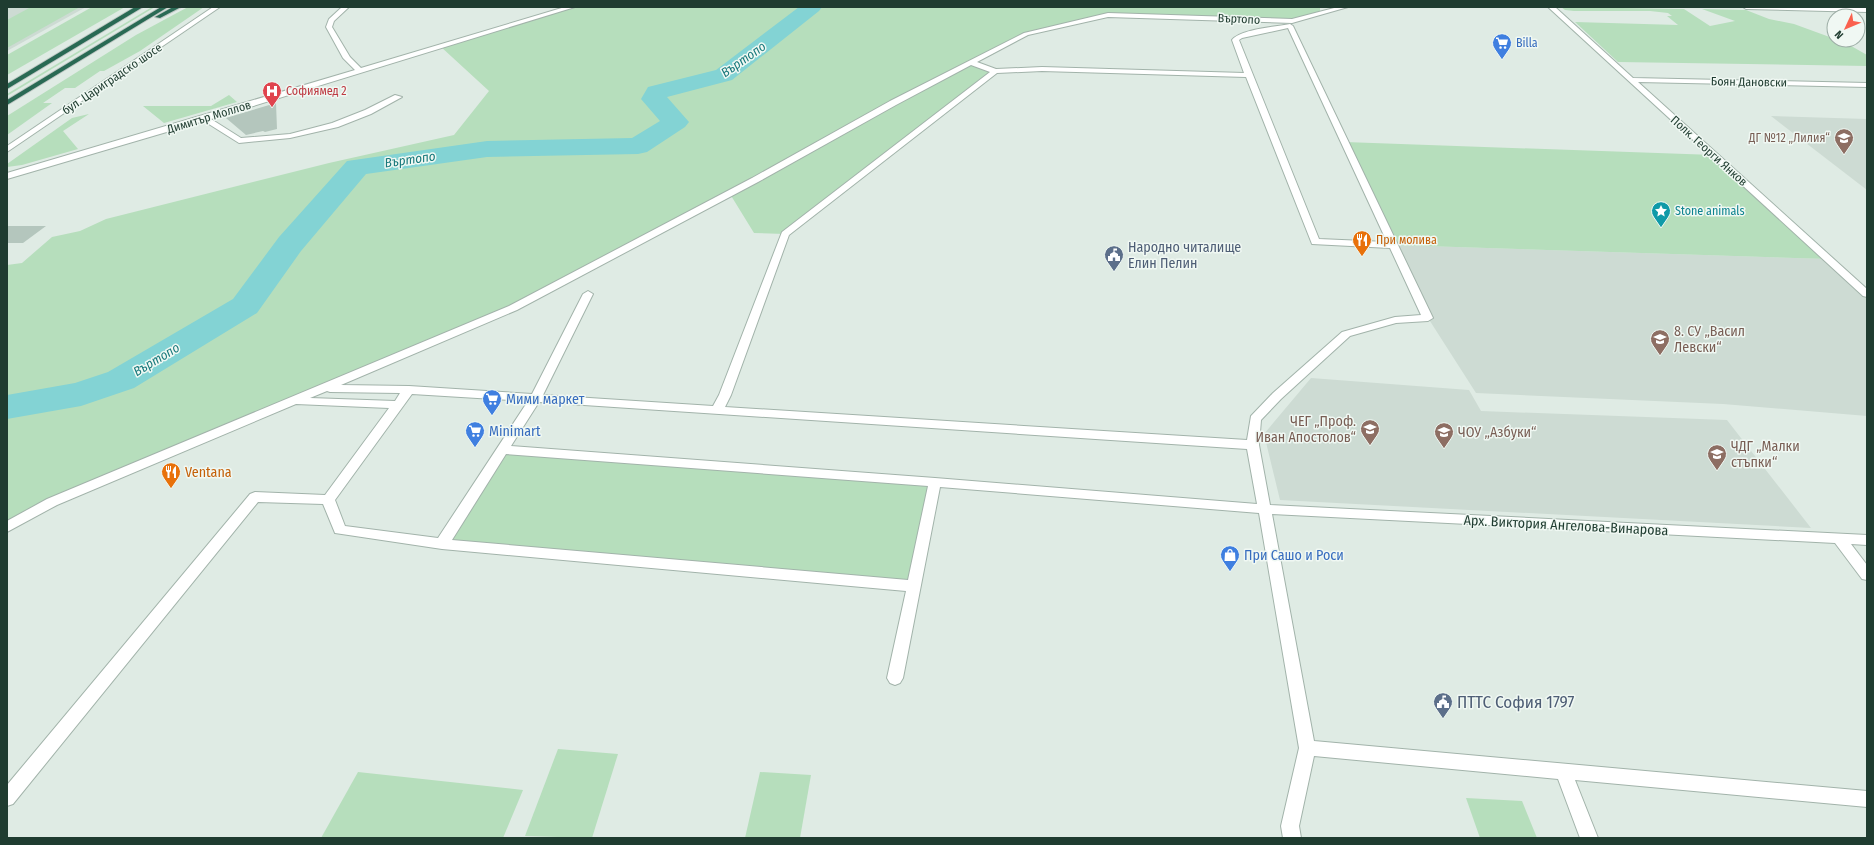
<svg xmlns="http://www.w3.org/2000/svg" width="1874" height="845" font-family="'Fira Sans Condensed',sans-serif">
  <rect width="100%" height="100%" fill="#dfebe4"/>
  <g fill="#cddbd3">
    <polygon points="7,7 86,7 7,51"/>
    <polygon points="1771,116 1867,119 1867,190"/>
    <polygon points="1393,245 1828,259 1867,294 1867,416 1723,404 1476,393 1428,318"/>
    <polygon points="1311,378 1469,390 1481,411 1727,420 1811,528 1280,500 1264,434"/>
  </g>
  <g fill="#b6debc">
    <polygon points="31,7 80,7 7,48 7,20"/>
    <polygon points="92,7 125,7 7,75 7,55"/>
    <polygon points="152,7 155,7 7,96 7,94"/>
    <polygon points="188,7 204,7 140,51 104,71 100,71 75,88 65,88 43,103 52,103 7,135 7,116 136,35"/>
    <polygon points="572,7 1320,7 1320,12 1304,17 1282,19 1157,15 1090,18 1026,34 971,63 995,71 785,234 754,233 730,194 513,308 7,527 7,265 22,263 52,237 80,231 106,219 329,163 454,135 489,91 440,46"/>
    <polygon points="1561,7 1684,9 1710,26 1735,21 1702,9 1746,10 1769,19 1794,24 1846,43 1867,55 1867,66 1618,62 1575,22 1678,25 1667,16 1672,16 1668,13 1650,11 1574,11 1565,10"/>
    <polygon points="229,95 237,102 164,123 143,106 211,106"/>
    <polygon points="89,114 63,131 78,149 22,165 7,167 7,164 72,118"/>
    <polygon points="1345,142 1714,155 1828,259 1393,245"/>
    <polygon points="502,450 935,482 915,586 442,544"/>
    <polygon points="558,749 618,754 592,838 525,836"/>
    <polygon points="358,772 523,790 503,838 321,838"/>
    <polygon points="760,772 811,775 800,838 745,838"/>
    <polygon points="1466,798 1522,801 1537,838 1480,838"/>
  </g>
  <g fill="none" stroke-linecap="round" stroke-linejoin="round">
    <polygon fill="#83d3d4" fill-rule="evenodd" points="799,7 822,7 819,11 732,80 667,97 689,122 685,127 647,152 638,154 487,157 366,174 301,251 257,313 134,388 81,406 7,419 7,395 75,383 108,372 233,299 279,237 347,161 487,141 632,138 660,121 641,99 648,87 716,70"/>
  </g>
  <g fill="#b4c6bd">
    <polygon points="276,103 277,129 265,132 263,131 246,135 226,118"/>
    <polygon points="7,226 46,226 23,243 7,243"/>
  </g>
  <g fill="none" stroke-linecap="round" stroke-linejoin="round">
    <defs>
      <g id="minor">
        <polygon points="213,7 220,7 7,152 7,146"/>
        <polygon points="342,7 349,7 334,21 332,27 350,57 361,68 565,7 575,7 211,119 241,138 290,134 332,123 365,110 395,95 402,97 371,114 338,127 290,138 239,143 204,121 7,179 7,173 355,70 343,58 326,27 329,19"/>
        <path d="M1338,7h10l-56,16 -184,-6 -80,18 -51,27 19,7 46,-2 202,6 -12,-33c9,-11 43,-13 58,-16l3,2 140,292 -5,3 -32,2 -46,13 -69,63 -20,21 -2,25 11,60 597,30v10l-16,-1 16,21v15l-5,-1 -27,-36 -563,-29 42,227 553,50v16l-292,-27 23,58h-18l-22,-59 -244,-23 -15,70 2,12h-18l-2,-12 18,-78 -40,-235 -319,-26 -37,191 -3,5 -5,2 -5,-2 -3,-5 19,-87 -464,-42 -107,-16 -12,-29 -65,-2 -245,302 -6,2v-21l243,-291 5,-2 70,3 64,-87 -93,-4 -239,101 -50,27v-11l40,-22 462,-193 243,-128 138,-77 134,-68 84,-20 184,6zM1288,28l99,214 -68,-3 -80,-199 3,-2zM971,65l19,7 -208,160 -63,163 -6,11 -170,-11 50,-101 -5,-3 -5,3 -51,100 -123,-8 -68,-1 176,-75 241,-128 138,-77zM1042,71l204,6 66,167 78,4 31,67 -26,2 -53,15 -69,61 -22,23 -4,24 -522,-33 6,-12 58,-160 208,-162zM327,391l3,1 70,1 -5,8 -85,-3zM412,394l116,7 -90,137 -93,-12 -10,-26zM539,402l708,47 10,55 -322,-26 -424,-32zM506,454l422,32 -20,94 -456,-40z"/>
        <polygon points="1548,7 1555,7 1633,78 1867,83 1867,87 1638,82 1867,289 1867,297 1863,296"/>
        <polygon points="1743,7 1867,8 1867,12 1746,9"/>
      </g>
      <g id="highway">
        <polygon points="135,7 143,7 7,89 7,84"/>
        <polygon points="161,7 168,7 7,105 7,100"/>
        <polygon points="173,7 181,7 160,18 155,17"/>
      </g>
    </defs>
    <use href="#minor" stroke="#a2b3aa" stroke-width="2"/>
    <use href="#highway" stroke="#c0c8c5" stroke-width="2"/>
    <use href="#minor" fill="#fff" fill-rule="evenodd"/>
    <use href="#highway" fill="#296a54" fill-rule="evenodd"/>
  </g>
  <defs>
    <symbol id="supermarket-pin" viewBox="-11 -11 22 30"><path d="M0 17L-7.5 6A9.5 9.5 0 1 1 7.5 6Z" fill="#3f7fe0" stroke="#f0f8f3"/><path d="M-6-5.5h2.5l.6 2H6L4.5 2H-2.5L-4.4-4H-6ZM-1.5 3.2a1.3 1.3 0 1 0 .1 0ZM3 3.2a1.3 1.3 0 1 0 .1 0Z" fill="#fff"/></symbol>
    <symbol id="hospital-pin" viewBox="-11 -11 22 30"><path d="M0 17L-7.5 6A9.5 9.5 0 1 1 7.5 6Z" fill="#e0444e" stroke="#f0f8f3"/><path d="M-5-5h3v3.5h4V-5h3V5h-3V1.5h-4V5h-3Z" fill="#fff"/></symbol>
    <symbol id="school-pin" viewBox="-11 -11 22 30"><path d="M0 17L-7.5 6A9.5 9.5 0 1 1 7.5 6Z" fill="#8d6e63" stroke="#f0f8f3"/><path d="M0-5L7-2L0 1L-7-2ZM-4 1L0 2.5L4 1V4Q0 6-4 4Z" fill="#fff"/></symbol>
    <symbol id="sight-pin" viewBox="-11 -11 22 30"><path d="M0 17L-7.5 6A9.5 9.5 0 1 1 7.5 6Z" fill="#0f9aa8" stroke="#f0f8f3"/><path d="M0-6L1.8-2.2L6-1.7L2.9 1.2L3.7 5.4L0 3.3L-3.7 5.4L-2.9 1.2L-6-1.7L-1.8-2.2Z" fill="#fff"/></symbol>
    <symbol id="restaurant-pin" viewBox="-11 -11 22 30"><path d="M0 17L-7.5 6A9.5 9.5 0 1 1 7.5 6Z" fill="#e8710a" stroke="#f0f8f3"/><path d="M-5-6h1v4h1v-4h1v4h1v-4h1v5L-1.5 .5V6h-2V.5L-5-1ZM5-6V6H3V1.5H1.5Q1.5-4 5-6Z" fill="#fff"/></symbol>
    <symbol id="civic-pin" viewBox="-11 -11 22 30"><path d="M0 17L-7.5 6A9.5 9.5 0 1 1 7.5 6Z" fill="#5c6f8a" stroke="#f0f8f3"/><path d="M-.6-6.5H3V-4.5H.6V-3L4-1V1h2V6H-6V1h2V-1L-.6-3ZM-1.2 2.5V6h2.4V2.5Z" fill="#fff"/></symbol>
    <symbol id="shop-pin" viewBox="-11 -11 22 30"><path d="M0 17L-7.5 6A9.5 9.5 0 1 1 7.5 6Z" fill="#3f7fe0" stroke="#f0f8f3"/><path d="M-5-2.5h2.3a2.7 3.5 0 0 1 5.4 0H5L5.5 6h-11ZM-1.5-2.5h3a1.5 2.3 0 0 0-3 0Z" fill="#fff"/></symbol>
  </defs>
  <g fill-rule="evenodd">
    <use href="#supermarket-pin" x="1491" y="32" width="22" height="30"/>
    <use href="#hospital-pin" x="261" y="80" width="22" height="30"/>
    <use href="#school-pin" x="1833" y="127" width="22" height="30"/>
    <use href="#sight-pin" x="1650" y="200" width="22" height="30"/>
    <use href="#restaurant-pin" x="1351" y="229" width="22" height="30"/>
    <use href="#civic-pin" x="1103" y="244" width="22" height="30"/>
    <use href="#school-pin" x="1649" y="328" width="22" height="30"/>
    <use href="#supermarket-pin" x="481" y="388" width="22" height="30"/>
    <use href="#school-pin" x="1359" y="418" width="22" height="30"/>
    <use href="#supermarket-pin" x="464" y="420" width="22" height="30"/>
    <use href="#school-pin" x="1433" y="421" width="22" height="30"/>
    <use href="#school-pin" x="1706" y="443" width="22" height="30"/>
    <use href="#restaurant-pin" x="160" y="461" width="22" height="30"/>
    <use href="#shop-pin" x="1219" y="544" width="22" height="30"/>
    <use href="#civic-pin" x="1432" y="691" width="22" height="30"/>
  </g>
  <g text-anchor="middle" stroke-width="3" stroke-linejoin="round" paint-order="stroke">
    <g font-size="12" fill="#1f3c30" stroke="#f0f8f3">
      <text transform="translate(1239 19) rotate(3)" y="4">Въртопо</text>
      <text transform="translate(112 79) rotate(-34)" y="4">бул. Цариградско шосе</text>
      <text transform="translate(1749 82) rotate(1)" y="4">Боян Дановски</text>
      <text transform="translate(209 117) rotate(-17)" y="4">Димитър Моллов</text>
      <text transform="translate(1709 151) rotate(42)" y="4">Полк. Георги Янков</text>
    </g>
    <g font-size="12" fill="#366cbe" stroke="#f0f8f3" text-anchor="start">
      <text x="1516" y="47">Billa</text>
    </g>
    <g font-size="12" fill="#be3a42" stroke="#f0f8f3" text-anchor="start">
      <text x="286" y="95">Софиямед 2</text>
    </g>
    <g font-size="12" fill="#785e54" stroke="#f0f8f3" text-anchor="end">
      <text x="1830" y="142">ДГ №12 „Лилия“</text>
    </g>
    <g font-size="12" fill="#0d838f" stroke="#f0f8f3" text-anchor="start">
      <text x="1675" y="215">Stone animals</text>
    </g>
    <g font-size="12" fill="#c56008" stroke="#f0f8f3" text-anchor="start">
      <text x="1376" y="244">При молива</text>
    </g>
    <g font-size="13" font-style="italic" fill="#16787b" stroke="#f0f8f3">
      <text transform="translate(743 59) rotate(-35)" y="5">Въртопо</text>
      <text transform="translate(410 159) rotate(-8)" y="5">Въртопо</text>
      <text transform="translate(156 359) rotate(-31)" y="5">Въртопо</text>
    </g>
    <g font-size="14" fill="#4e5e75" stroke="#f0f8f3" text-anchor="start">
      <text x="1128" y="252">Народно читалище<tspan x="1128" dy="16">Елин Пелин</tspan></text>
    </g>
    <g font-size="14" fill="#785e54" stroke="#f0f8f3" text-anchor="start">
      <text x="1674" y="336">8. СУ „Васил<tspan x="1674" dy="16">Левски“</tspan></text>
      <text x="1356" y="426" text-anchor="end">ЧЕГ „Проф.<tspan x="1356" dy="16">Иван Апостолов“</tspan></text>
      <text x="1458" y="437">ЧОУ „Азбуки“</text>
      <text x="1731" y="451">ЧДГ „Малки<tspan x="1731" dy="16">стъпки“</tspan></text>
    </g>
    <g font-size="14" fill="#366cbe" stroke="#f0f8f3" text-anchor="start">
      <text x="506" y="404">Мими маркет</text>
      <text x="489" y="436">Minimart</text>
      <text x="1244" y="560">При Сашо и Роси</text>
    </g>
    <g font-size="14" fill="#c56008" stroke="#f0f8f3" text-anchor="start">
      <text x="185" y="477">Ventana</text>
    </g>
    <g font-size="14" fill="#1f3c30" stroke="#f0f8f3">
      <text transform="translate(1566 525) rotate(3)" y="5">Арх. Виктория Ангелова-Винарова</text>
    </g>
    <g font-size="17" fill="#4e5e75" stroke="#f0f8f3" text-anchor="start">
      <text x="1457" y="708">ПТТС София 1797</text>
    </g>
  </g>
  <rect width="1874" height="845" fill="none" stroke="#1f3c30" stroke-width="16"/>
  <g transform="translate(1846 28) rotate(226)"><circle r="19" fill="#f0f8f3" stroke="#9cada5"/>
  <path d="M0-3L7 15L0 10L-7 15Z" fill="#fa614e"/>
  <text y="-6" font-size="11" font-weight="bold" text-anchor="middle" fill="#1f3c30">N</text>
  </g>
</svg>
